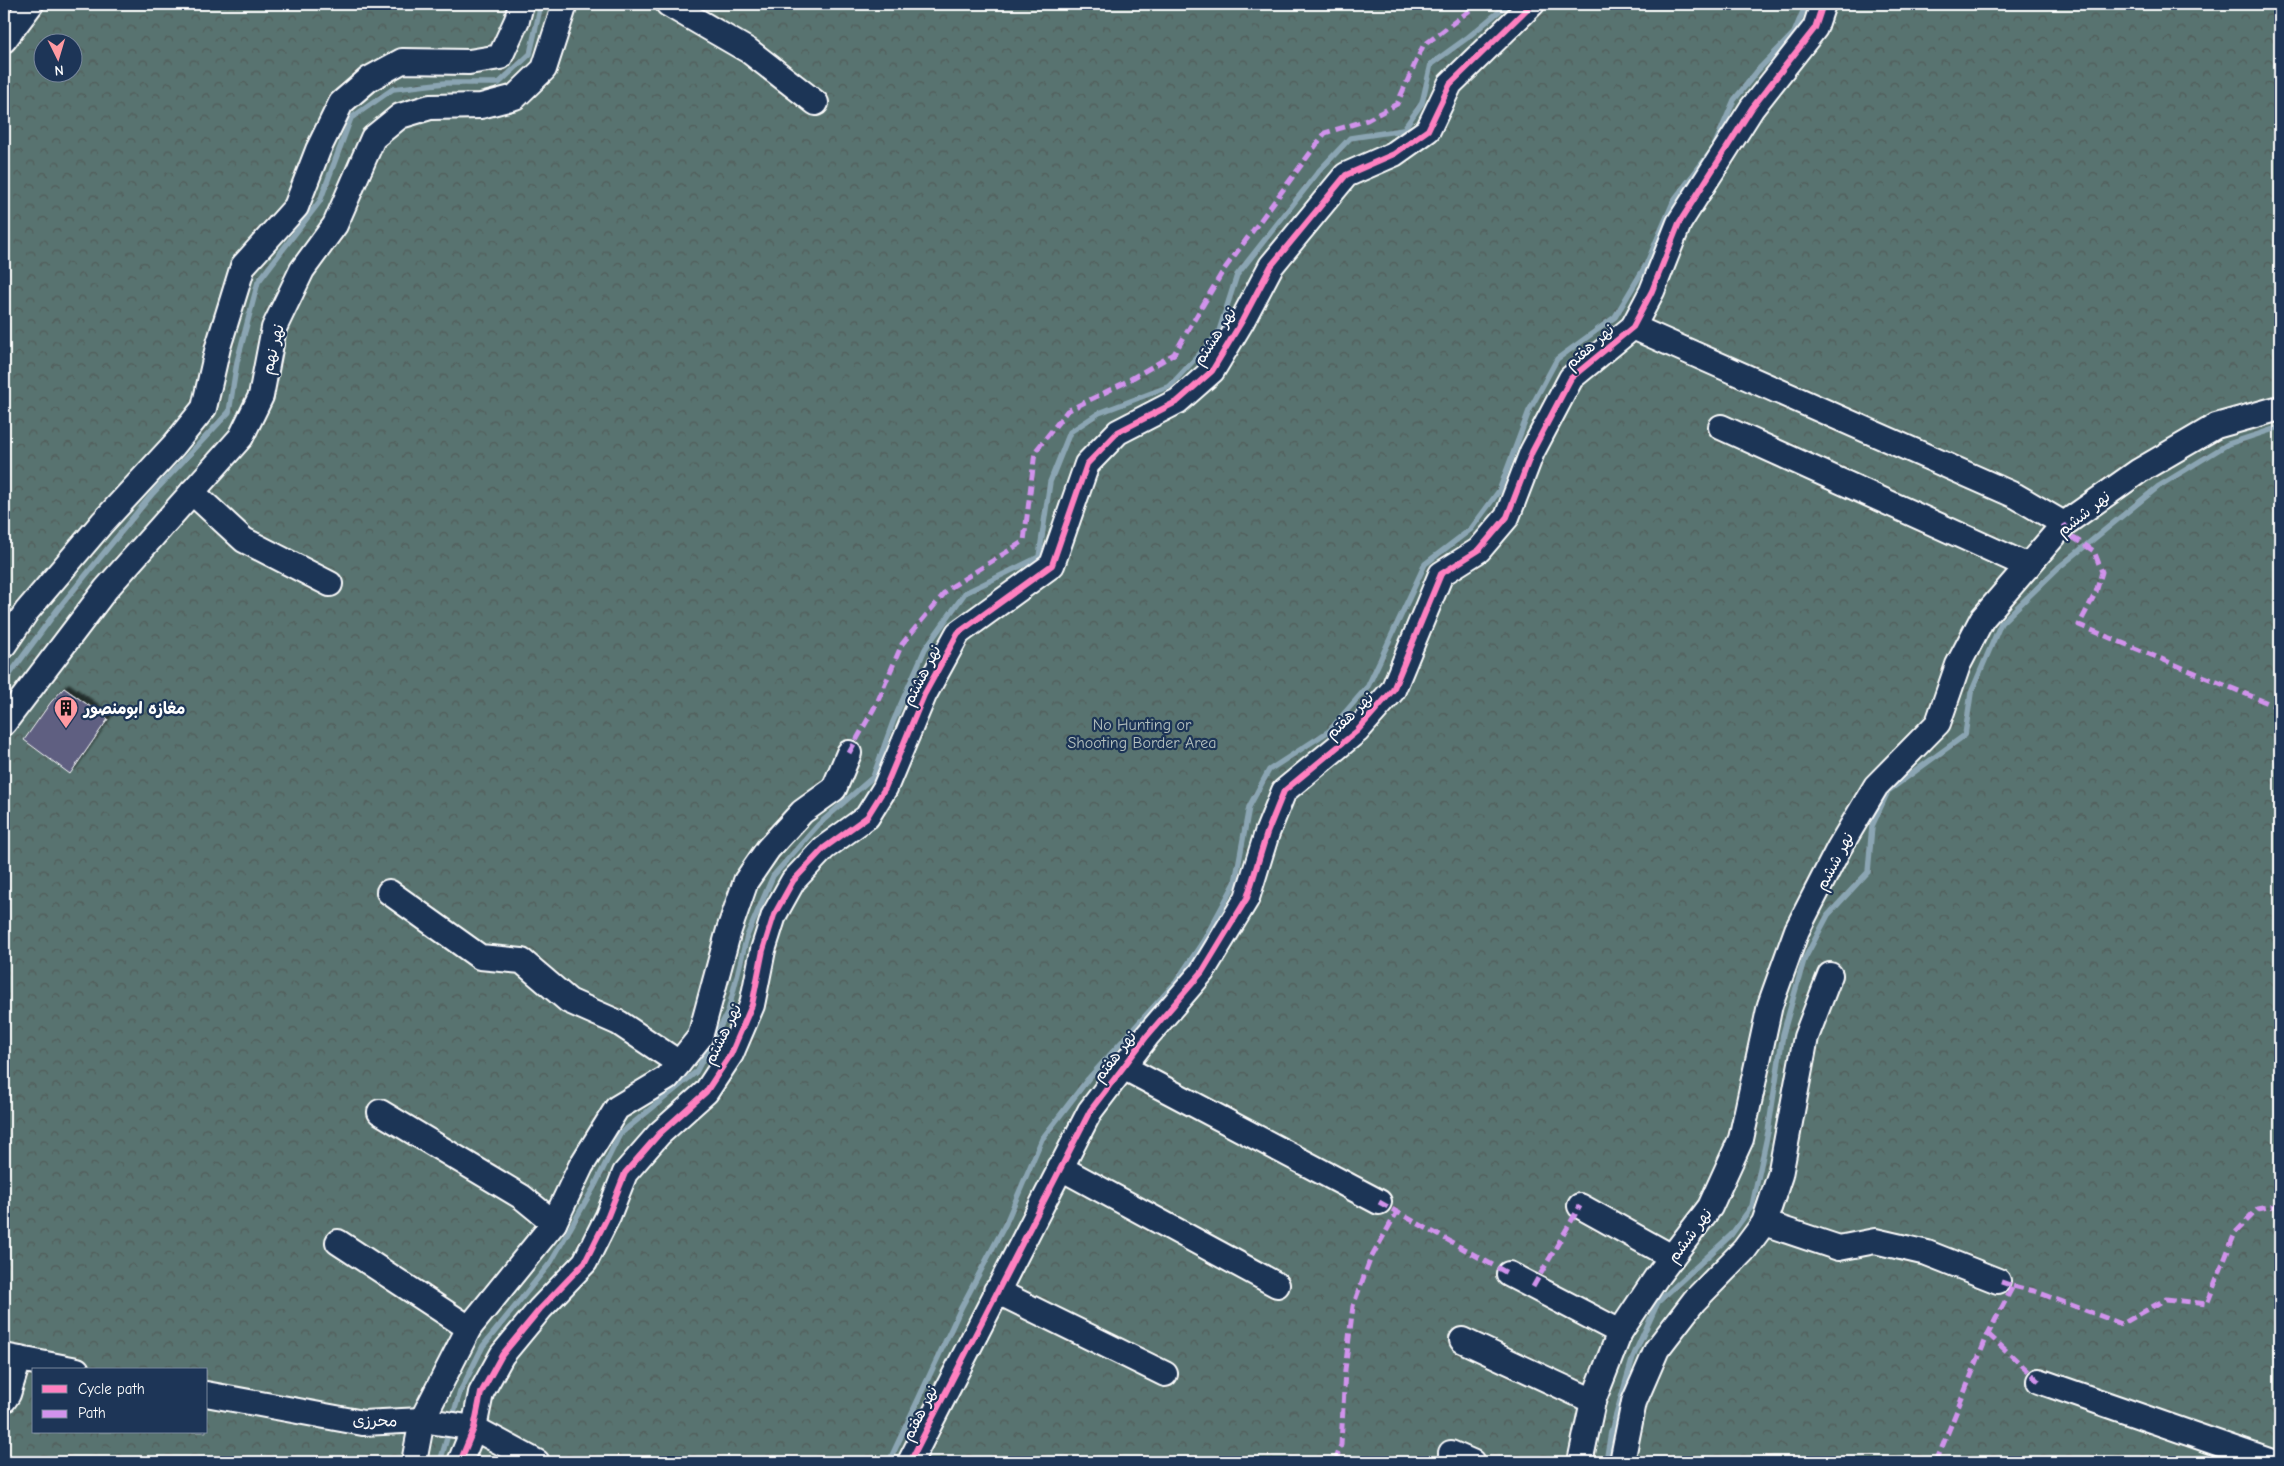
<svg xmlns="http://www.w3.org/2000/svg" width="2284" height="1466" font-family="'Comic Neue','Playpen Sans Arabic',sans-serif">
  <defs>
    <pattern id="forest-crowns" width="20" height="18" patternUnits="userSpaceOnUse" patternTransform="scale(1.25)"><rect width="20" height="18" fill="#58736f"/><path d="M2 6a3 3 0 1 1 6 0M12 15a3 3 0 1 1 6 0" fill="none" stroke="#515c5a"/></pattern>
    <filter id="shadow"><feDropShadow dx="4.5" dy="-4.5" stdDeviation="1" flood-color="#0009"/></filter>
  </defs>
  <rect width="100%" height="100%" fill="#304164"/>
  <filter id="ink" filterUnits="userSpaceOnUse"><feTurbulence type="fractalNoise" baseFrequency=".02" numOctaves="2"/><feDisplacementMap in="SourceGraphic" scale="10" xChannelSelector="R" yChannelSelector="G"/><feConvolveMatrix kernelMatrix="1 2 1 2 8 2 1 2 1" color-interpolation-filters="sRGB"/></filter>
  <g filter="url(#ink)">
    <path fill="url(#forest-crowns)" stroke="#acb9b7" fill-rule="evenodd" d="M4,4h2276v1458h-2276zM42,42h30v30h-30zM34,1370h172v62h-172z"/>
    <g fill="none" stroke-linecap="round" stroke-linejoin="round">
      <g stroke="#8ba5b3" stroke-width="5.5">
        <polyline points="4,682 58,609 153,493 229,412 237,362 258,282 320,201 351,118 393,89 445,83 499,83 530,54 541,4"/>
        <polyline points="452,1419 460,1392 483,1346 551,1262 594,1187 620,1134 696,1072 728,1012 747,936 773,876 819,824 873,777 893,722 925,649 965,593 1039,557 1050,482 1070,432 1099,413 1170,386 1218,334 1237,275 1319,171 1350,138 1403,130 1422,103 1431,64 1467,38 1508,4"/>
        <polyline points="440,1462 449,1431"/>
        <polyline points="889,1462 961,1308 1006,1223 1042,1139 1088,1079 1176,982 1204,940 1235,883 1249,807 1269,770 1329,731 1368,686 1425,564 1471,529 1499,491 1529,411 1557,359 1615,317 1646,265 1674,200 1713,149 1734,100 1759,69 1794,33 1806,4"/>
        <polyline points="1606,1462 1611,1432 1633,1357 1658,1302 1731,1235 1752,1206 1768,1132 1783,1034 1804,960 1828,915 1868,872 1872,826 1888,791 1965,735 1971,693 2001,623 2058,568 2159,486 2228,444 2280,427"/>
      </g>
    </g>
    <polygon fill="#5e5e81" stroke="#fff" filter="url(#shadow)" points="64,688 108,719 70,774 24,740 51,702"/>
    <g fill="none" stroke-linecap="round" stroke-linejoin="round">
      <defs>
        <g id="minor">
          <polyline points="668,4 749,51 816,103"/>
          <polyline points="4,40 31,4"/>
          <polyline points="1633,327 2016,496 2064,524"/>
          <polyline points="1721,427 2028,566"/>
          <polyline points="192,492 244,540 330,584"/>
          <polyline points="4,645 27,611 102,523 174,445 204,408 218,347 243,266 296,207 318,150 341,103 369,79 402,61 469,62 500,57 517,20 521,4"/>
          <polyline points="4,723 106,589 241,437 261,396 274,328 302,270 335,225 373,138 400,116 430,107 481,106 515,97 544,69 565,4"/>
          <polyline points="389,892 480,957 522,961 569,1001 619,1023 679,1063"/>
          <polyline points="1123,1067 1379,1202"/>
          <polyline points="380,1112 522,1197 554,1223"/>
          <polyline points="1059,1167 1277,1285"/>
          <polyline points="1580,1206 1672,1257"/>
          <polyline points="1764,1223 1839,1248 1875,1241 1927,1253 1998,1281"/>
          <polyline points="338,1242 469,1328"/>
          <polyline points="1509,1274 1620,1332"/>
          <polyline points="996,1291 1165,1374"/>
          <polyline points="1462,1340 1593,1401"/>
          <polyline points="4,1356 77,1370"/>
          <polyline points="2039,1381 2272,1462"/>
          <polyline points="206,1394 363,1423 422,1420 474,1428 537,1462"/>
          <polyline points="4,1400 8,1394 19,1359"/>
          <polyline points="1451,1453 1472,1462"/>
          <polyline points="414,1462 422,1420 469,1328 554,1223 581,1166 617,1108 667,1078 700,1037 729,930 746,881 768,849 802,812 834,789 849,753"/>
          <polyline points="460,1462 474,1428 481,1393 502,1355 540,1309 585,1262 608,1216 625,1173 659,1134 706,1092 731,1054 752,1005 763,950 774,915 793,881 824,848 867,817 885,788 924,695 958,633 1052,565 1087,464 1118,432 1178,401 1212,371 1242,321 1271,266 1346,175 1394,154 1428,130 1450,84 1532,4"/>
          <polyline points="910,1462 1090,1111 1147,1036 1202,972 1247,898 1267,833 1284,791 1357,731 1393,690 1441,574 1479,550 1507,517 1532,452 1571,378 1633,327 1652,291 1679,223 1752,108 1815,28 1823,4"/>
          <polyline points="1580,1462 1593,1401 1620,1332 1656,1278 1710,1207 1741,1139 1770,1005 1797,930 1839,848 1876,786 1938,723 1958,665 1982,619 2064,524 2139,471 2216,426 2280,408"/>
          <polyline points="1622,1462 1634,1402 1657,1349 1694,1301 1744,1250 1764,1223 1780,1175 1806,1037 1830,975"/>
        </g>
      </defs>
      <use href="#minor" stroke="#fff" stroke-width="28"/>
      <use href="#minor" stroke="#1d3557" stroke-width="24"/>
      <g stroke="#d193ec" stroke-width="5" stroke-dasharray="10 5" stroke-linecap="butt">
        <polyline points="2064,524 2072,537 2094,551 2102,572 2096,592 2079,625 2280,708"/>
        <polyline points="849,753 877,703 902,644 948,589 1024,541 1035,452 1067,411 1122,384 1174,354 1223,271 1325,133 1367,120 1397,104 1423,46 1478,4"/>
        <polyline points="1379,1202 1509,1274"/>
        <polyline points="2013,1286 2034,1291 2122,1324 2166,1299 2207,1304 2235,1233 2258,1209 2280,1205"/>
        <polyline points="1533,1287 1580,1206"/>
        <polyline points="1988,1334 2039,1381"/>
        <polyline points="1335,1462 1341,1445 1345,1370 1353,1306 1370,1260 1397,1212"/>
        <polyline points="1936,1462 1988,1334 2013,1286 1998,1281"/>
      </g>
      <defs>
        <g id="cycleway">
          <polyline points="460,1462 474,1428 481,1393 502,1355 540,1309 585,1262 608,1216 625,1173 659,1134 706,1092 731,1054 752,1005 763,950 774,915 793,881 824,848 867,817 885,788 924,695 958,633 1052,565 1087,464 1118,432 1178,401 1212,371 1242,321 1271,266 1346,175 1394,154 1428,130 1450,84 1532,4"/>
          <polyline points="910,1462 1090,1111 1147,1036 1202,972 1247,898 1267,833 1284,791 1357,731 1393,690 1441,574 1479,550 1507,517 1532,452 1571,378 1633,327 1652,291 1679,223 1752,108 1815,28 1823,4"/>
        </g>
      </defs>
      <use href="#cycleway" stroke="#1d3557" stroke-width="9"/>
      <use href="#cycleway" stroke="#ff80c0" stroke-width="6"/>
    </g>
  </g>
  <defs>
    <symbol id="building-pin" viewBox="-11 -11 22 30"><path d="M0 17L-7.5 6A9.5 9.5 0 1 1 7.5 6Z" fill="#ff9aa2" stroke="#1d3557"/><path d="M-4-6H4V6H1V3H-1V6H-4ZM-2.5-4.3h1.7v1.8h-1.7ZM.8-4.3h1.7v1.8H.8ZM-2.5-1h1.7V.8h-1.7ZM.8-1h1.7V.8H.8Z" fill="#111"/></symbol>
  </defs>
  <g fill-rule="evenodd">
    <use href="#building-pin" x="52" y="694" width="28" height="38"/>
  </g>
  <g text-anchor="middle" stroke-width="4.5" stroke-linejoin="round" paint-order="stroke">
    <g font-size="16" fill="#fff" stroke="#1d3557">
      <text transform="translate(1214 336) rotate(-57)" y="6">نهر هشتم</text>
      <text transform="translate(1589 346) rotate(-41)" y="6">نهر هفتم</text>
      <text transform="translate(272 349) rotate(-76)" y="6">نهر نهم</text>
      <text transform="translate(2083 513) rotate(-38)" y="6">نهر ششم</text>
      <text transform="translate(921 675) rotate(-63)" y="6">نهر هشتم</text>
      <text transform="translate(1349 715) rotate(-44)" y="6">نهر هفتم</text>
      <text transform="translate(1834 861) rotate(-62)" y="6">نهر ششم</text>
      <text transform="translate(722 1034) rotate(-64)" y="6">نهر هشتم</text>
      <text transform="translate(1114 1056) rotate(-52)" y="6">نهر هفتم</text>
      <text transform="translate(1689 1235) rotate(-53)" y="6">نهر ششم</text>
      <text transform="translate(919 1413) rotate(-63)" y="6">نهر هفتم</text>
      <text transform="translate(375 1420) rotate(1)" y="6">محرزی</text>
    </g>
    <g font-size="16" font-weight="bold" fill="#fff" stroke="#1d3557" text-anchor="start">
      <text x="84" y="714">مغازه ابومنصور</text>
    </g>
    <g font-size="16" fill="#b4c0be" stroke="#1d3557">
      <text x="1142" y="730">No Hunting or<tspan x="1142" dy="18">Shooting Border Area</tspan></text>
    </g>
  </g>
  <rect width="2284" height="1466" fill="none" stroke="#1d3557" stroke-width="20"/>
  <rect x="10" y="10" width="2264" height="1446" fill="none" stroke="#fff" stroke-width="2" filter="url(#ink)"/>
  <rect x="32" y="1368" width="175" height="65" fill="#1d3557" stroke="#77869a"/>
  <rect x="42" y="1385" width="25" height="8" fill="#ff80c0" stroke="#77869a"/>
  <text x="78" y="1394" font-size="15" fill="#ffffff">Cycle path</text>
  <rect x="42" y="1410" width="25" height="8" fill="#d193ec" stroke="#77869a"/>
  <text x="78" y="1418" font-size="15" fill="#ffffff">Path</text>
  <g transform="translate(58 58) rotate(175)"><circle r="24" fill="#1d3557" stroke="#77869a"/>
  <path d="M0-4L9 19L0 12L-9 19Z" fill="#ff9aa2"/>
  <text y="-8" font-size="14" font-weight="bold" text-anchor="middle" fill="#ffffff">N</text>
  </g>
</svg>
